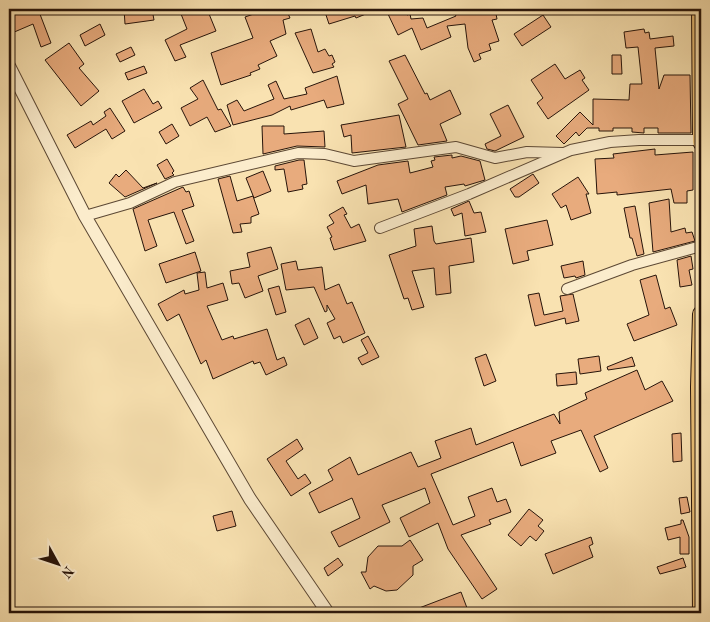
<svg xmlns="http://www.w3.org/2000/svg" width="710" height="622" font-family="'Old Standard TT',serif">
  <rect width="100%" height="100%" fill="#f9e2b1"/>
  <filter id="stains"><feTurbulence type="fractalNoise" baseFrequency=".004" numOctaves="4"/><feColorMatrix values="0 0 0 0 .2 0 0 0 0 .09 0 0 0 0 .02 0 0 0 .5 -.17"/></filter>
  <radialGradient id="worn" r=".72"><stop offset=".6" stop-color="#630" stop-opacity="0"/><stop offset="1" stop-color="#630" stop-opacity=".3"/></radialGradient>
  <g fill="#e8ab7d" stroke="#27140a">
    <polygon points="15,9 38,9 51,43 41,47 33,24 12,33 9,26 9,11"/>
    <polygon points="124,9 152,9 154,20 125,24"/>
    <polygon points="179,9 207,9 216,31 180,45 186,57 175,61 165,40 187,29"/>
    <polygon points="268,9 273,9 275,13 286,9 290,18 283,20 286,34 270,41 277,56 258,65 260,69 250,73 251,75 221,85 211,53 253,38 245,17"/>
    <polygon points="324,9 378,9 356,18 355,16 329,24"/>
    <polygon points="400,9 404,9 407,15 410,14 411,19 423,18 427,28 456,16 455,14 478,11 478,13 495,9 497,19 492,20 499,41 489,44 491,50 479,54 481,59 474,62 468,48 465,24 447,26 451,37 421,50 412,28 398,35 388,14"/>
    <polygon points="543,15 551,27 522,46 514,34"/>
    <polygon points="100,24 105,35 85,46 80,35"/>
    <polygon points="311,29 318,52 325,49 329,56 332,55 335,62 332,64 334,67 313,73 295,33"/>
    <polygon points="644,29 645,33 649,32 650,39 673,36 674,46 655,48 659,89 664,75 690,75 691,133 658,133 658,128 644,128 644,133 632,132 632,128 613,128 613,131 599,131 599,128 587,128 579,136 576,132 564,144 556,136 580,112 593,125 593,99 629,100 630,84 642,84 638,47 626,48 624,32"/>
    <polygon points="69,43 84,64 79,68 99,91 81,106 45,60"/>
    <polygon points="131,47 135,55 120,62 116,54"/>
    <polygon points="405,55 425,94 427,93 430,100 450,90 461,114 440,124 447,141 418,145 398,104 408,99 389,61"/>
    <polygon points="612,55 621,55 622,74 612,74"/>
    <polygon points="555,64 565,79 580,70 585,78 582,80 589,90 548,119 537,103 543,98 531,80"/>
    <polygon points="144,66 147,73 128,80 125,73"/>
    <polygon points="337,76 344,104 327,108 324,100 291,110 290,106 272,115 233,125 227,105 237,100 244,111 274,99 268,85 276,81 284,99 307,94 305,88"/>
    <polygon points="203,80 218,110 221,109 231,126 215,132 207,117 190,126 181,108 198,99 190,88"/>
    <polygon points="144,89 153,104 158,101 162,108 134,123 122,101"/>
    <polygon points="508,105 524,137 495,151 487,149 485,144 501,136 490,114"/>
    <polygon points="110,108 125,131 112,139 106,129 75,148 67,135 91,121 93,125 106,116 104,112"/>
    <polygon points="399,115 406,147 352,153 351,135 344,137 341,125"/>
    <polygon points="172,124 179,136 166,144 159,132"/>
    <polygon points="262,126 284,126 284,134 324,131 325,147 297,146 263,154"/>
    <polygon points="655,149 655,155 693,152 693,190 687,191 687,203 674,203 671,189 617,195 617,192 597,194 595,159 614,158 613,154"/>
    <polygon points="452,155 452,158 461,156 480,161 485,180 465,186 464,184 445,187 447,195 402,212 398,199 368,204 366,185 342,194 337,181 378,165 408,161 410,173 433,167 431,161 435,160 434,157"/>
    <polygon points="167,159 174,171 172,173 174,175 165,179 157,165"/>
    <polygon points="299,160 304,160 307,184 302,185 303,189 288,192 284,169 275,170 275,166"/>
    <polygon points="126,170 143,188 157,183 125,197 109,183 116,174 119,177"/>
    <polygon points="263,171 271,191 254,198 246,178"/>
    <polygon points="533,174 539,183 519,197 515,197 510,189"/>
    <polygon points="230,176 237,201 253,196 259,214 251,217 251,223 240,224 242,232 233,233 218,179"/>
    <polygon points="578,177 589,194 586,194 591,213 571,220 566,205 561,208 552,194"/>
    <polygon points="183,187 186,192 189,191 194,206 182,210 194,241 186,244 174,212 148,220 157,246 145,251 133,209"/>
    <polygon points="669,199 671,232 685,228 686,233 692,232 695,241 653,252 649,203"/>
    <polygon points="469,201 474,213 481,212 486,232 465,236 462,213 454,216 451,209"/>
    <polygon points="635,206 644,254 637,256 632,238 630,238 624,208"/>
    <polygon points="343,207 347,214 344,215 351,228 359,224 366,241 334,250 330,238 332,237 327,227 334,223 329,215"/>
    <polygon points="547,220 553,245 527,251 529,260 513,264 505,229"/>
    <polygon points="432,226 434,241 436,244 471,238 474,262 449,266 451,293 436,295 434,268 412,271 424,307 412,310 408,298 404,299 389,255 416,246 414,229"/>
    <polygon points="271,247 278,269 258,276 263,291 245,298 239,283 232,284 230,271 250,267 247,253"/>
    <polygon points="195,252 201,271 166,283 159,264"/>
    <polygon points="691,256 693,269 689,270 692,285 680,287 677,260"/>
    <polygon points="296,261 298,270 322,267 325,290 339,284 347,304 352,302 365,333 343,343 340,336 334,339 327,323 335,319 327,305 327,311 325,312 314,287 286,290 281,264"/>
    <polygon points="583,261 585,275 576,278 575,276 564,278 561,266"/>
    <polygon points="205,272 207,288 223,283 228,300 207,306 222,340 233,336 234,339 267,329 277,360 284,357 287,365 266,375 260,362 254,364 253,361 213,379 206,360 201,364 179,314 167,321 158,304 184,290 185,294 199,290 197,273"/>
    <polygon points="656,275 665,309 670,307 677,325 634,341 627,324 649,315 640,280"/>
    <polygon points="279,286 286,312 276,315 268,289"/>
    <polygon points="539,293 544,315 563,311 560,296 573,294 579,321 566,324 565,318 535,326 528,295"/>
    <polygon points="309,318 318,338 304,345 295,325"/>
    <polygon points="368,336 379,357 362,365 358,358 368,353 361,340"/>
    <polygon points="486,354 496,381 484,386 475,358"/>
    <polygon points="599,356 601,371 580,374 578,359"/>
    <polygon points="632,357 635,366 608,370 607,367"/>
    <polygon points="637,370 645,390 662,381 673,401 594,436 608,468 600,472 581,430 551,441 556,453 521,466 513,442 431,474 453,525 475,516 468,497 492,488 497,502 506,499 511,512 489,520 491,524 461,535 497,589 482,599 448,549 438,523 409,537 400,518 430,503 425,488 382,505 390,522 339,547 331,532 360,518 352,498 319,513 309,493 333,480 328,470 350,457 358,475 411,452 418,467 441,458 435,441 471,428 476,445 554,414 560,424 559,412 587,399 585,393"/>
    <polygon points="576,372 577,384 557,386 556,374"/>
    <polygon points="681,433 682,461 673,462 672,434"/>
    <polygon points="297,439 303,449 286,461 298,479 305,474 311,483 291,496 267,459"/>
    <polygon points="687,497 690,512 681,514 679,498"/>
    <polygon points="529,509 543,520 538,526 544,531 536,541 530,536 521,546 508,535"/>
    <polygon points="232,511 236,526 217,531 213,516"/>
    <polygon points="681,520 683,520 689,537 689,554 680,554 680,537 668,540 665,528 681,524"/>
    <polygon points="591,537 593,544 589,546 593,557 553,574 545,554"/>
    <polygon points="410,540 423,560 413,566 413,575 397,590 386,591 374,586 370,589 361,572 366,572 368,557 378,546 402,546"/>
    <polygon points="338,558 343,565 328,576 324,568"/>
    <polygon points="683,558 686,567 660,574 657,567"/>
    <polygon points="461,592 467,608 451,613 406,613"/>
  </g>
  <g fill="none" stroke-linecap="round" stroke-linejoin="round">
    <defs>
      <g id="minor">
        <polyline points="85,216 130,203 175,182 298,153 325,154 354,161 456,147 495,158 527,152 563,153"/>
        <polyline points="380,228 469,194 571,150 610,142 639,140 701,140"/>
        <polyline points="567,289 632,265 701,246"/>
      </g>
      <polyline id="tertiary" points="9,66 85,216 250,499 328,613"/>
      <g id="primary">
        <polyline points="700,9 701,142"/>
        <polyline points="701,613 699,387 701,314"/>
      </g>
    </defs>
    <use href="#minor" stroke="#5c4834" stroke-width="12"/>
    <use href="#tertiary" stroke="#5c4834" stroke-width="14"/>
    <use href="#primary" stroke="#27140a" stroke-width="18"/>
    <use href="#minor" stroke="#fbeccc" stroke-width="10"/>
    <use href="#tertiary" stroke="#fbeccc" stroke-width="12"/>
    <use href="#primary" stroke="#ecc178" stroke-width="16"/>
  </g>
  <rect width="710" height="622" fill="none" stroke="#f9e2b1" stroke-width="30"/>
  <rect x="10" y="10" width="690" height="602" fill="none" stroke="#27140a" stroke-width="2.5"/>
  <rect x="15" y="15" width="680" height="592" fill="none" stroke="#27140a"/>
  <g transform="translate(58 564) rotate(130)" stroke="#fbeccc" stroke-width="4" paint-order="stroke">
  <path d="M0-4L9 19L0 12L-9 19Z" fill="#27140a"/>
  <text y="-8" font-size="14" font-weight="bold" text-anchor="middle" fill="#27140a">N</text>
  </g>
  <rect width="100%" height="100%" filter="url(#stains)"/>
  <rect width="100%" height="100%" fill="url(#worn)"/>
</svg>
